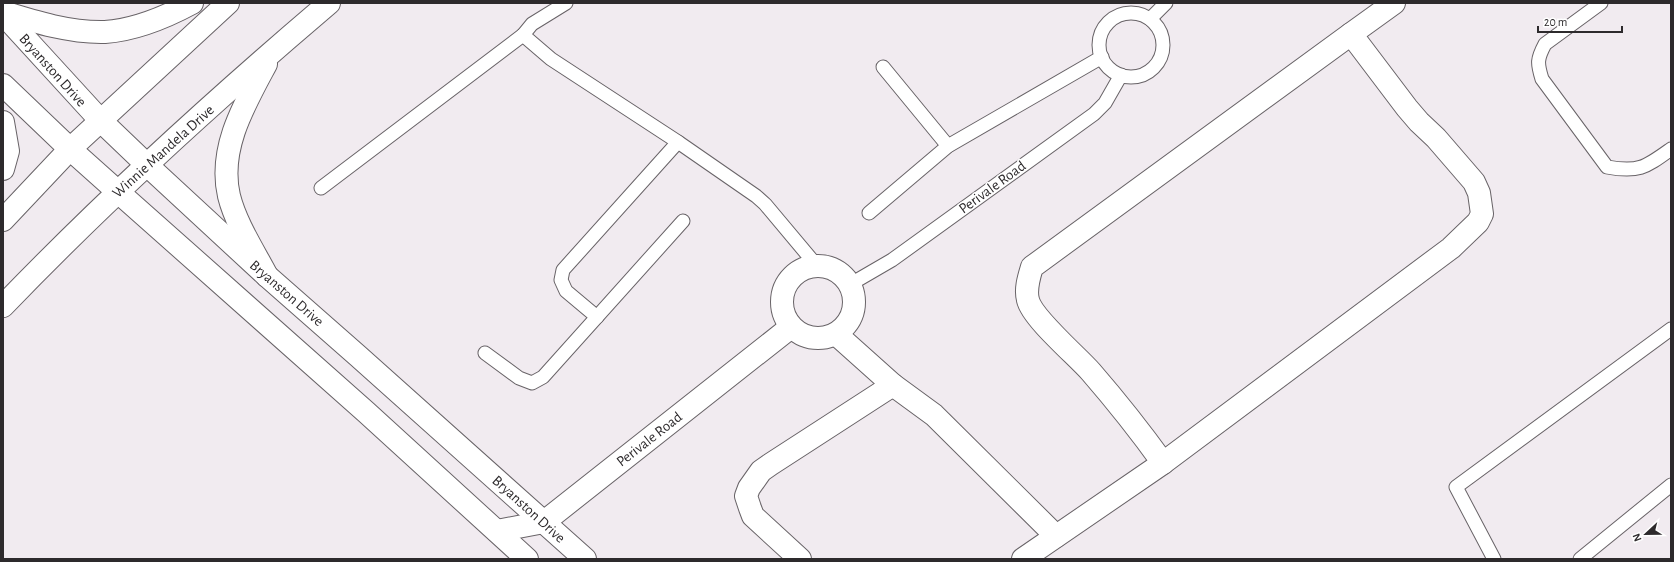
<svg xmlns="http://www.w3.org/2000/svg" width="1674" height="562" font-family="'Alegreya Sans',sans-serif">
  <rect width="100%" height="100%" fill="#f1ebf0"/>
  <g fill="none" stroke-linecap="round" stroke-linejoin="round">
    <defs>
      <g id="service">
        <polyline points="566,3 532,24 523,35 551,59 678,142 756,196 765,204 817,266"/>
        <path d="M1601,3l-56,41c-8,15 -8,19 -3,35l65,88c32,6 39,0 64,-18"/>
        <circle cx="1131" cy="45" r="32"/>
        <polyline points="1150,19 1166,3"/>
        <polyline points="883,67 948,146"/>
        <polyline points="321,188 523,35"/>
        <polyline points="869,213 948,146 1102,57"/>
        <polyline points="849,285 892,260 1094,114 1105,103 1121,75"/>
        <polyline points="597,317 566,291 561,280 563,270 678,142"/>
        <polyline points="485,353 519,378 532,383 543,377 683,221"/>
        <polyline points="1494,559 1456,487 1671,329"/>
        <polyline points="1580,559 1671,485"/>
      </g>
      <g id="minor">
        <circle cx="818" cy="302" r="36"/>
        <polyline points="893,385 934,415 1056,536"/>
        <path d="M1163,463c-23,-32 -46,-61 -72,-91 -14,-16 -59,-54 -63,-72 -3,-11 1,-23 4,-33l319,-233"/>
        <polyline points="497,531 544,522 791,327"/>
        <polyline points="800,559 753,516 750,508 746,496 749,488 761,471 771,464 893,385 836,334"/>
        <polyline points="1023,559 1163,463 1451,248 1478,222 1482,214 1479,193 1474,182 1436,138 1419,122 1407,108 1351,34 1394,3"/>
      </g>
      <g id="tertiary">
        <polyline points="147,165 267,276 358,356 585,559"/>
        <polyline points="117,191 366,412 527,559"/>
      </g>
      <g id="secondary">
        <polyline points="3,14 101,121 147,165"/>
        <polyline points="3,85 70,149 117,191"/>
      </g>
      <g id="primary">
        <path d="M3,12c32,10 68,21 102,20 29,-2 61,-15 87,-29"/>
        <path d="M266,64c-22,41 -48,85 -37,132 7,28 25,55 38,80"/>
        <polyline points="3,122 8,151 3,169"/>
        <polyline points="3,220 70,149 228,3"/>
        <path d="M3,306c103,-107 213,-207 326,-303"/>
      </g>
    </defs>
    <use href="#service" stroke="#686367" stroke-width="15"/>
    <use href="#minor" stroke="#686367" stroke-width="24"/>
    <use href="#tertiary" stroke="#686367" stroke-width="24"/>
    <use href="#secondary" stroke="#686367" stroke-width="24"/>
    <use href="#primary" stroke="#686367" stroke-width="24"/>
    <use href="#service" stroke="#fff" stroke-width="13"/>
    <use href="#minor" stroke="#fff" stroke-width="22"/>
    <use href="#tertiary" stroke="#fff" stroke-width="22"/>
    <use href="#secondary" stroke="#fff" stroke-width="22"/>
    <use href="#primary" stroke="#fff" stroke-width="22"/>
  </g>
  <g text-anchor="middle" stroke-width="3" stroke-linejoin="round" paint-order="stroke">
    <g font-size="15" fill="#2d2a2c" stroke="#fff">
      <text transform="translate(53 70) rotate(48)" y="5">Bryanston Drive</text>
      <text transform="translate(163 151) rotate(-42)" y="5">Winnie Mandela Drive</text>
      <text transform="translate(992 187) rotate(-36)" y="5">Perivale Road</text>
      <text transform="translate(287 293) rotate(41)" y="5">Bryanston Drive</text>
      <text transform="translate(649 439) rotate(-38)" y="5">Perivale Road</text>
      <text transform="translate(529 509) rotate(42)" y="5">Bryanston Drive</text>
    </g>
  </g>
  <rect width="1674" height="562" fill="none" stroke="#2d2a2c" stroke-width="8"/>
  <g transform="translate(1646 534) rotate(248)" stroke="#ffffff" stroke-width="3" paint-order="stroke">
  <path d="M0-3L7 15L0 10L-7 15Z" fill="#2d2a2c"/>
  <text y="-6" font-size="11" font-weight="bold" text-anchor="middle" fill="#2d2a2c">N</text>
  </g>
  <path d="M1538 26v6h84v-6" fill="none" stroke="#2d2a2c" stroke-width="2"/>
  <text x="1544" y="26" font-size="12" fill="#2d2a2c" stroke="#ffffff" stroke-width="3" paint-order="stroke">20 m</text>
</svg>
